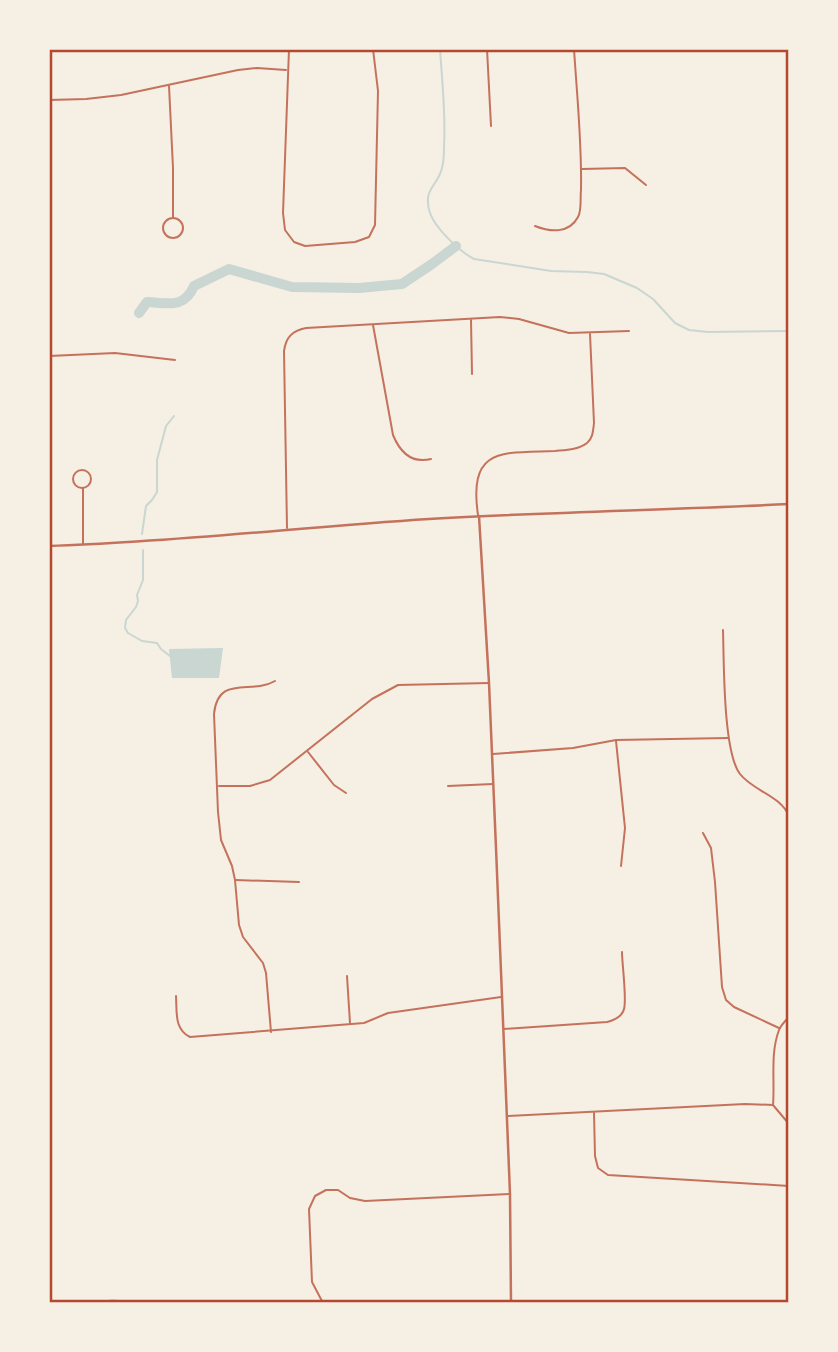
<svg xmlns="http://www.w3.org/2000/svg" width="838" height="1352" font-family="Georgia,serif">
  <rect width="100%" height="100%" fill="#f6efe4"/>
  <polygon fill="#c9d6d2" points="223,648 219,678 172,678 169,649"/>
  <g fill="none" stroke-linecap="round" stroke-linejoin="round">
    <g stroke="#c9d6d2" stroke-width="2">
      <path d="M440,49c2,32 6,65 4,97 0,7 0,15 -2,22 -4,18 -20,21 -12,45 5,15 29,38 44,46l77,12 36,1 17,2 33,14 16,11 22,24 14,7 19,2 81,-1"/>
      <polyline points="142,534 146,506 152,500 157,492 157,460 166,426 174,416"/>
      <polyline points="143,550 143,580 137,595 138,601 136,607 126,620 125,628 128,633 142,641 157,643 161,649 170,656"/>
      <polyline points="103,1303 112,1300 136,1303"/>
    </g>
    <path stroke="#c9d6d2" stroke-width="10" d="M139,313l8,-11c21,1 37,7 47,-16l35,-17 63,18 67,1 43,-4 30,-20 24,-18"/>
    <g stroke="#c5725c" stroke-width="2">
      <polyline points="289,49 283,213 285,230 294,242 305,246 355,242 369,237 375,225 378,91 373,49"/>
      <polyline points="487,49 491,126"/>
      <polyline points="169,86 173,168 173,218"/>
      <polyline points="49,100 86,99 121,95 238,70 257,68 286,70"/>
      <polyline points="582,169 625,168 646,185"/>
      <circle cx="173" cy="228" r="10"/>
      <path d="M535,226c15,6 34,8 43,-9 4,-7 2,-19 3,-27 1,-47 -4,-94 -7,-141"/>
      <polyline points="471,320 472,374"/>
      <path d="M373,325l20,110c7,17 18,29 38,24"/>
      <polyline points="49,356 115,353 175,360"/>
      <circle cx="82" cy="479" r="9"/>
      <polyline points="83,488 83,544"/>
      <path d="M478,515c-10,-69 25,-62 77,-64 10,-1 23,-1 32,-8 6,-5 6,-12 7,-20l-4,-89"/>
      <path d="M287,528l-3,-177c2,-14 8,-20 22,-23l194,-11 19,2 50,14 60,-2"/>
      <path d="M723,630c1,32 0,122 17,144 13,17 40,21 49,42"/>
      <polyline points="616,741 625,828 621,866"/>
      <polyline points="308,752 334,785 346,793"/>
      <polyline points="493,754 573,748 616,740 728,738"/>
      <polyline points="219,786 250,786 270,780 372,699 398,685 489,683"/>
      <polyline points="448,786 493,784"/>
      <polyline points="703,833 711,848 715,882 722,987 726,1000 734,1007 779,1028"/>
      <polyline points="236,880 299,882"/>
      <polyline points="347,976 350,1023"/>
      <path d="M176,996c1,16 -2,33 14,41l174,-14 24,-10 113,-16"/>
      <path d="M789,1017c-4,4 -8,8 -10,13 -9,24 -4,50 -6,75l16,19"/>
      <path d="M504,1029l103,-7c8,-2 15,-5 17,-13 3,-10 -2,-45 -2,-57"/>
      <path d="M271,1032l-5,-59 -3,-10 -20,-26 -4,-12 -4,-45 -3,-14 -11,-26 -3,-28 -4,-98c4,-40 37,-19 61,-33"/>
      <polyline points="594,1113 595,1156 598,1168 608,1175 789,1186"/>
      <polyline points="507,1116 745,1104 773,1105"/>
      <polyline points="323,1303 312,1282 309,1209 315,1196 326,1190 338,1190 350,1198 365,1201 509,1194"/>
    </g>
    <g stroke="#c5725c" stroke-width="2.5">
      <polyline points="479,516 489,683 496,848 510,1194 511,1303"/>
      <path d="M49,546c127,-4 253,-19 380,-27 120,-7 240,-9 360,-15"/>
    </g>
  </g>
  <rect width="838" height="1352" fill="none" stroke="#f6efe4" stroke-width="102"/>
  <rect x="51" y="51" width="736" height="1250" fill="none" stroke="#b5482f" stroke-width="2.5"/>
</svg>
